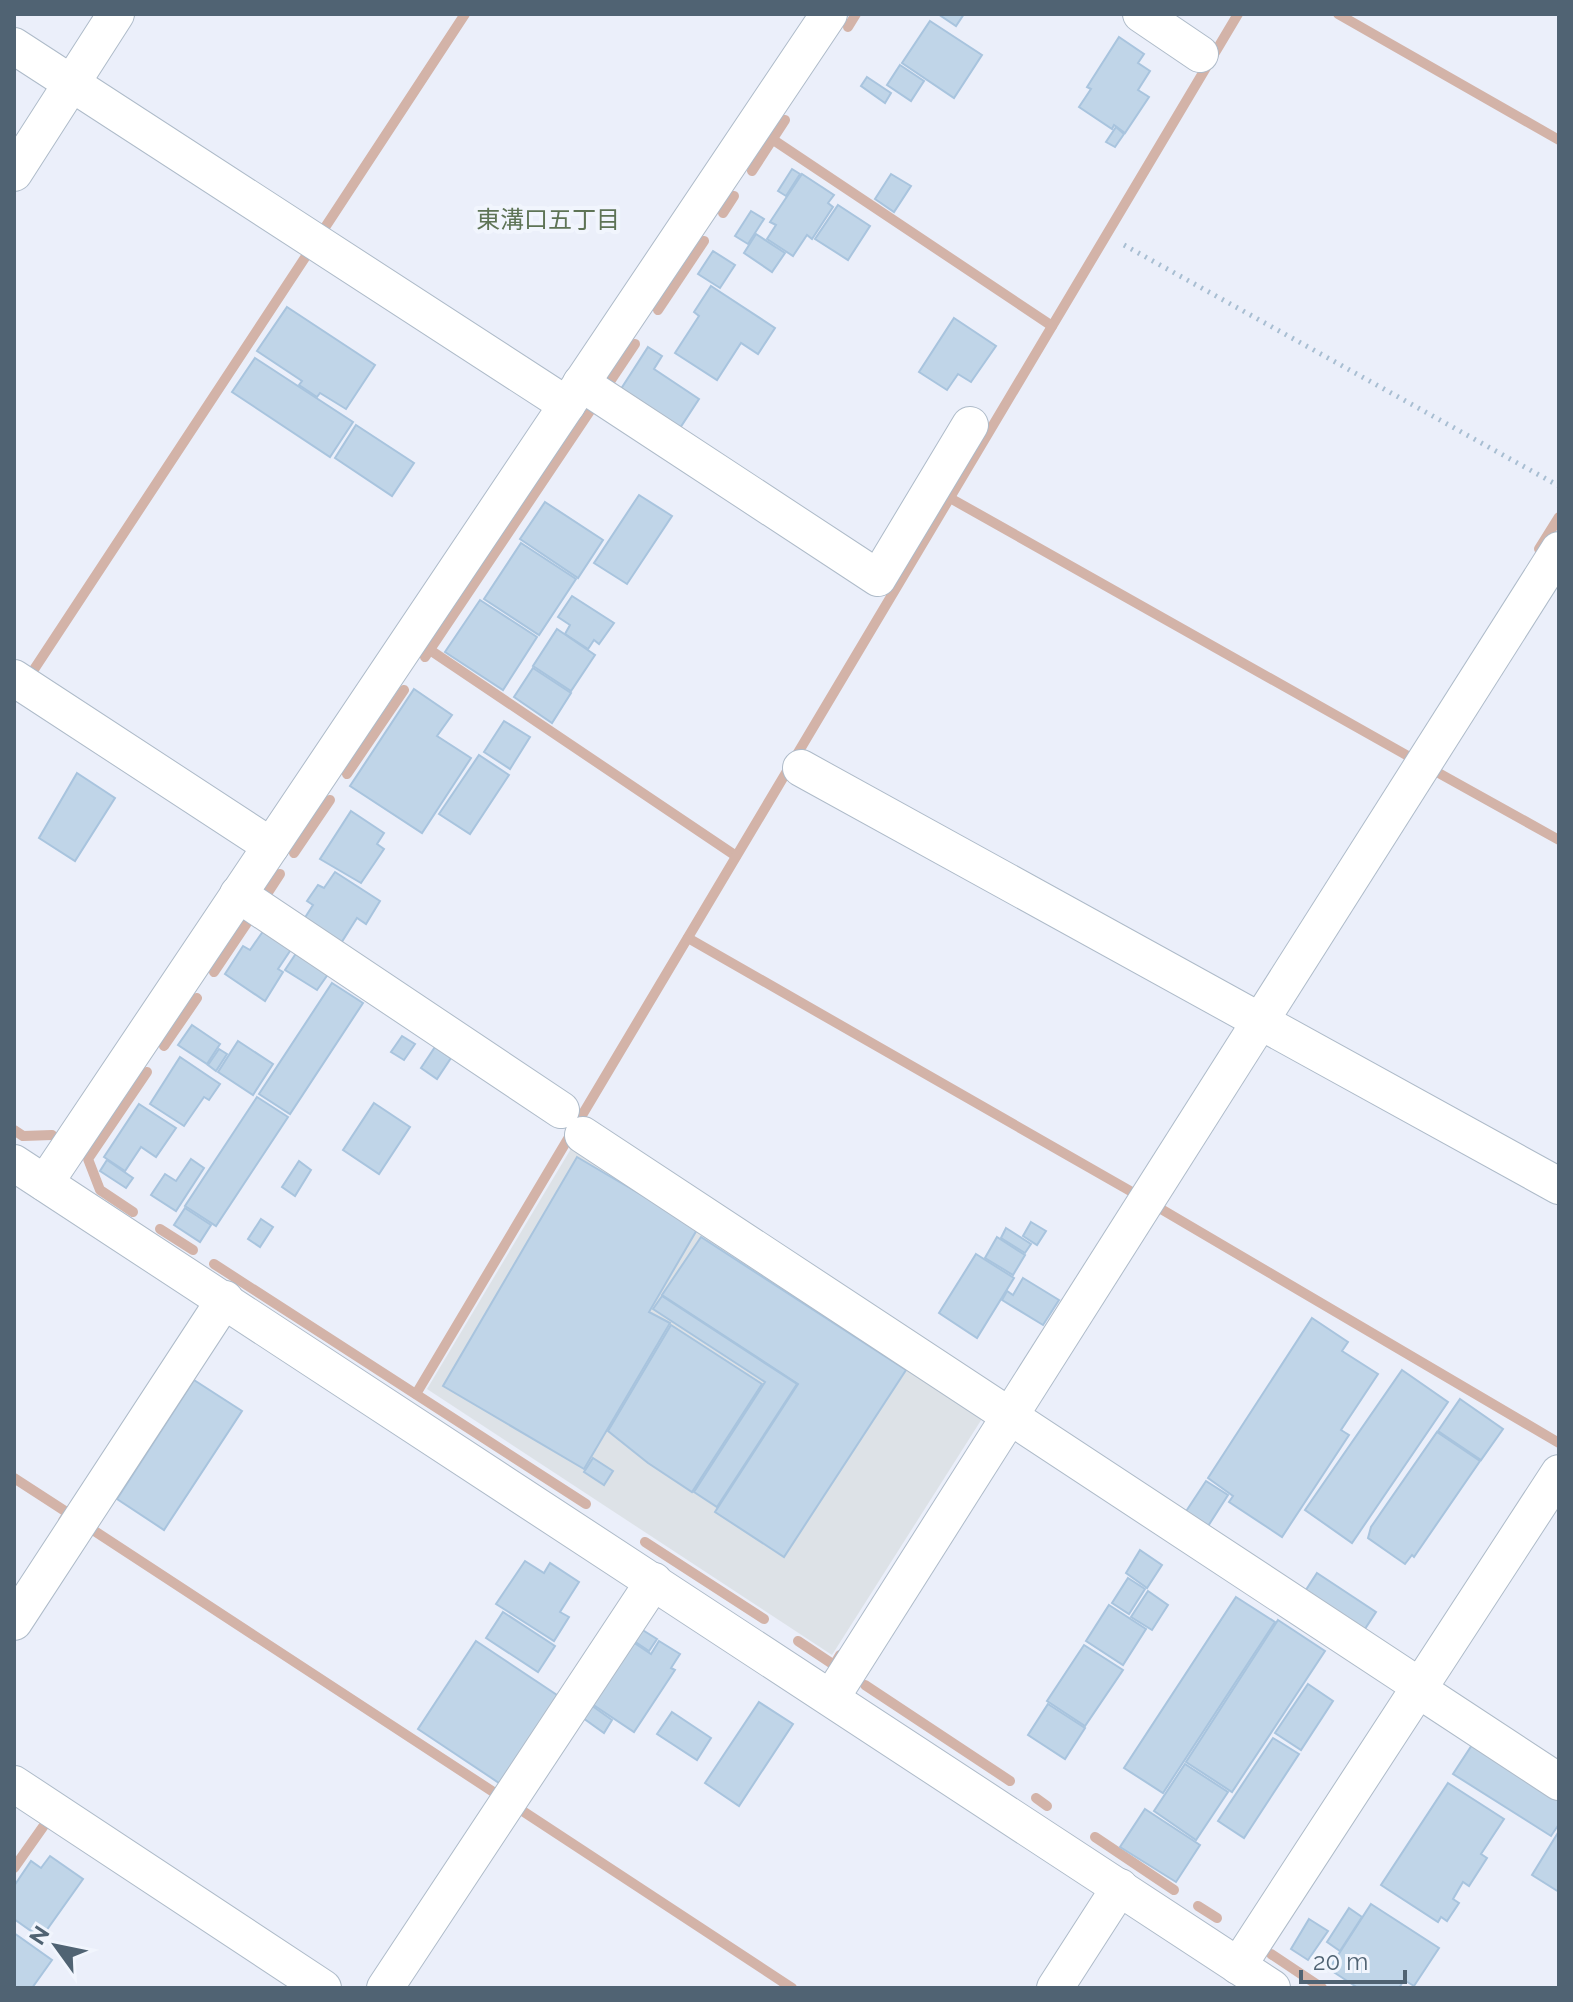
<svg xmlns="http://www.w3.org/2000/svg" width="1573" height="2002" font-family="Raleway,'Noto Sans JP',sans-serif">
  <rect width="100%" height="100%" fill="#ebeffa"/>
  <polygon fill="#dde2e7" points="575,1142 985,1414 832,1655 427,1389"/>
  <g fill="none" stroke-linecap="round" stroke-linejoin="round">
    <g stroke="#d3b3a8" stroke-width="10">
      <polyline points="1338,14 1559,140"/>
      <polyline points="848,27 856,14"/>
      <polyline points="772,139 1052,326"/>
      <polyline points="752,171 785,120"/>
      <polyline points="723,213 734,196"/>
      <polyline points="322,232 465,14"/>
      <polyline points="658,310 704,241"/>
      <polyline points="611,380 635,344"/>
      <polyline points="950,498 1408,756"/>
      <polyline points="1539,549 1559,517"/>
      <polyline points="430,650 736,856"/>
      <polyline points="425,657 592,408"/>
      <polyline points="31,674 310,250"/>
      <polyline points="1435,771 1559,840"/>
      <polyline points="347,774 404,690"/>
      <polyline points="294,853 330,800"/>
      <polyline points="265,897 280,874"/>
      <polyline points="688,938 1132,1192"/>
      <polyline points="214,972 247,923"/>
      <polyline points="164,1046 197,998"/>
      <polyline points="14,1130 23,1136 52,1135"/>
      <polyline points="1161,1209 1559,1443"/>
      <polyline points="133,1212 100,1190 88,1159 147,1072"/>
      <polyline points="160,1229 193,1250"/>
      <polyline points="214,1264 586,1504"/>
      <polyline points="416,1394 1238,14"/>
      <polyline points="14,1478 68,1513 63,1521"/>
      <polyline points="96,1532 498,1795"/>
      <polyline points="645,1542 764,1619"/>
      <polyline points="798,1641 834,1665 840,1655"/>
      <polyline points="865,1685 1010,1781"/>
      <polyline points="1036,1798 1047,1806"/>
      <polyline points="518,1808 792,1988"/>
      <polyline points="1095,1837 1174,1890"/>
      <polyline points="14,1868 45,1824"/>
      <polyline points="1198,1906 1217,1918"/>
      <polyline points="1271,1954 1322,1988"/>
    </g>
  </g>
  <g fill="#c0d5e8" stroke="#a8c4de" stroke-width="2">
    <polygon points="938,14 964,14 956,26"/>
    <polygon points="930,21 982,55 954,98 902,63"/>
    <polygon points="1119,37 1144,54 1138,63 1150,71 1138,90 1149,97 1125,133 1114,125 1112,129 1079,107 1091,89 1087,87"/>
    <polygon points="900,65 924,81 911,101 887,85"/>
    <polygon points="867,77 891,93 885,103 861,86"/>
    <polygon points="1116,127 1124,134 1115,147 1106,142"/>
    <polygon points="792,169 800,174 786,196 778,191"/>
    <polygon points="802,174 834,195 828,203 833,207 812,239 807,235 793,256 767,239 776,225 770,222"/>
    <polygon points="891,174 911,186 894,212 875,199"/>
    <polygon points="838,205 870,226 848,260 815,239"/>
    <polygon points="751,211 764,219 748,244 735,236"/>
    <polygon points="756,234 785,253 772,272 744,253"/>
    <polygon points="713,251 735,265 720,288 698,274"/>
    <polygon points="711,286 775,328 758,354 741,343 717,380 675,353 699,316 694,312"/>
    <polygon points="287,307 375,365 346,409 320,393 317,397 299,385 302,381 257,351"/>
    <polygon points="954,318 996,346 971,382 958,374 947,390 919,372"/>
    <polygon points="648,347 662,356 654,369 699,399 678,431 619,392"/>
    <polygon points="255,358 353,422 330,457 232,392"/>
    <polygon points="356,425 414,463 392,496 335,458"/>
    <polygon points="639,495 672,516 627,584 594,563"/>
    <polygon points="545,502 603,540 578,578 520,539"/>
    <polygon points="521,543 576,579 539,635 484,599"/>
    <polygon points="572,596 614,623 599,644 594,640 588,649 565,634 570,625 558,617"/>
    <polygon points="480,600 537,637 503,690 445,652"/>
    <polygon points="557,629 595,655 571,691 533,666"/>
    <polygon points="533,668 571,693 552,723 514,697"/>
    <polygon points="414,689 452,715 437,736 471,758 422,833 350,786"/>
    <polygon points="504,721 530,737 510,769 484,752"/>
    <polygon points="479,755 509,775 470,834 439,814"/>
    <polygon points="77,773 115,798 75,861 39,838"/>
    <polygon points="351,811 384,833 377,844 384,849 361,883 320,859"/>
    <polygon points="335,872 380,901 366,924 357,918 336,951 299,927 313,905 307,901 318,885 324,888"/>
    <polygon points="266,927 294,945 278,969 283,972 265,1001 225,974 243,946 250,950"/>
    <polygon points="299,949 331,970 317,990 285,970"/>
    <polygon points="332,983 363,1003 290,1114 259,1094"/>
    <polygon points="192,1025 220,1044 207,1064 178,1045"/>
    <polygon points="402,1036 415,1044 404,1060 391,1052"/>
    <polygon points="238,1041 273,1064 253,1095 218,1072"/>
    <polygon points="435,1047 451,1058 437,1079 421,1068"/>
    <polygon points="219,1049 227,1054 216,1071 208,1065"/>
    <polygon points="180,1057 220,1084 209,1100 204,1097 184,1126 150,1104"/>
    <polygon points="257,1097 288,1117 216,1226 185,1206"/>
    <polygon points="374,1103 410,1127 379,1174 343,1150"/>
    <polygon points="139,1104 176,1128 156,1157 141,1147 125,1171 104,1157"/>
    <polygon points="577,1157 698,1228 649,1312 670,1323 584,1469 443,1386"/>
    <polygon points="191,1159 204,1168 176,1211 151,1195 165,1174 176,1181"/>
    <polygon points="107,1160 133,1178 126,1188 100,1171"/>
    <polygon points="299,1161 311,1170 295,1196 282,1187"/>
    <polygon points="185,1208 211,1225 200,1242 174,1225"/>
    <polygon points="261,1219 273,1227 260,1247 248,1239"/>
    <polygon points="1031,1222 1046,1231 1037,1245 1023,1236"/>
    <polygon points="1006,1228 1031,1244 1025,1253 1001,1238"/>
    <polygon points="701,1237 906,1370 784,1557 715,1512 798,1384 662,1295"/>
    <polygon points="997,1237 1025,1255 1013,1275 985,1258"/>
    <polygon points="976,1254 1014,1278 977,1338 939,1313"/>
    <polygon points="1023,1278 1059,1300 1043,1325 1002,1300 1007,1291 1013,1295"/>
    <polygon points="662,1296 797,1384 717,1507 694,1492 765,1382 653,1309"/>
    <polygon points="1312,1318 1348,1342 1342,1351 1378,1374 1341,1430 1349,1435 1282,1537 1229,1502 1233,1496 1208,1478"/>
    <polygon points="671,1325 762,1384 692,1492 648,1463 608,1431"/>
    <polygon points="1402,1370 1448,1402 1352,1543 1305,1510"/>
    <polygon points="194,1380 242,1411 164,1530 117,1499"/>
    <polygon points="1460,1399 1503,1429 1481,1460 1438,1431"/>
    <polygon points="1437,1432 1480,1461 1414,1557 1412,1555 1405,1564 1368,1538 1371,1527"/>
    <polygon points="593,1458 613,1471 604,1485 584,1472"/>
    <polygon points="1206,1481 1228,1495 1203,1534 1181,1519"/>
    <polygon points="1140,1550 1162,1565 1147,1588 1126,1573"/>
    <polygon points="525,1561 544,1573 550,1563 579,1582 560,1612 569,1617 554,1641 496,1604"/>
    <polygon points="1317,1573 1376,1612 1361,1635 1302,1596"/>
    <polygon points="1128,1578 1145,1589 1129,1614 1112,1603"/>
    <polygon points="1148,1591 1168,1605 1152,1630 1131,1617"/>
    <polygon points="1236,1597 1275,1622 1163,1793 1124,1768"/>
    <polygon points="1109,1605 1146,1629 1123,1665 1086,1641"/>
    <polygon points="503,1612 555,1646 538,1672 486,1638"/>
    <polygon points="1278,1620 1325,1651 1232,1792 1186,1762"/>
    <polygon points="641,1629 657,1639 649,1651 634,1641"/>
    <polygon points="476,1641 560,1697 502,1785 418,1729"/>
    <polygon points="659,1641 680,1654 671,1668 675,1670 634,1732 592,1704 633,1642 651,1654"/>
    <polygon points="1084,1645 1123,1670 1085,1726 1047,1701"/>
    <polygon points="1308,1684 1333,1701 1301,1750 1275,1733"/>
    <polygon points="759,1702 793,1724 739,1806 705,1783"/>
    <polygon points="1048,1704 1085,1728 1065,1759 1028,1735"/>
    <polygon points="591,1705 612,1720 604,1733 583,1718"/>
    <polygon points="672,1712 711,1738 697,1760 657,1734"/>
    <polygon points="1273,1738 1299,1754 1244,1838 1218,1821"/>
    <polygon points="1472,1745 1559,1801 1559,1824 1551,1836 1453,1774"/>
    <polygon points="1185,1764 1228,1792 1196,1840 1154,1811"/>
    <polygon points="1448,1783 1504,1819 1481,1854 1487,1858 1469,1886 1463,1882 1453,1899 1459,1903 1447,1921 1441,1917 1438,1922 1381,1885"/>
    <polygon points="1145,1809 1200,1845 1176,1882 1120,1847"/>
    <polygon points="1559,1831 1559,1892 1532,1875"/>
    <polygon points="50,1856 83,1879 41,1938 14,1919 14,1886 31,1861 41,1868"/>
    <polygon points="1371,1904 1439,1948 1414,1986 1404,1980 1399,1988 1358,1988 1329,1969"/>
    <polygon points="1349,1908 1362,1917 1340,1951 1327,1942"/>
    <polygon points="1309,1919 1328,1931 1308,1960 1291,1949"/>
    <polygon points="14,1933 52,1960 32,1988 14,1988"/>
  </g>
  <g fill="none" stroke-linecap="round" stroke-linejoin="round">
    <defs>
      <g id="minor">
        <polyline points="1141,14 1200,54"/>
        <polyline points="14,46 567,405"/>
        <polyline points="14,173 116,14"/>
        <polyline points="581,383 878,578 970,425"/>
        <polyline points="14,678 271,846"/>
        <polyline points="801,768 1559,1186"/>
        <polyline points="238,894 561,1110"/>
        <polyline points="583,1135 1421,1687"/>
        <polyline points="14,1163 1272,1988"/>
        <polyline points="45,1183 829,14"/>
        <polyline points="14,1622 225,1299"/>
        <polyline points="1419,1690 1559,1782"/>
        <polyline points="831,1698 1559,550"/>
        <polyline points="14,1784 323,1988"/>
        <polyline points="1238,1966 1559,1473"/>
        <polyline points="385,1988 654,1581"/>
        <polyline points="1055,1988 1120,1887"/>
      </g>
    </defs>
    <use href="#minor" stroke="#aebbc9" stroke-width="38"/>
    <polyline stroke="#a8bed2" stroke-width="5" stroke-dasharray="2 6" stroke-linecap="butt" points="1124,245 1559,486"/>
    <use href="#minor" stroke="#fff" stroke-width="36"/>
  </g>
  <g text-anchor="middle" stroke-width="8" stroke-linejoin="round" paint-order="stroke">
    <g font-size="24" fill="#5e7456" stroke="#f1f5fd">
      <text x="548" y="228">東溝口五丁目</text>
    </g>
  </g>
  <rect width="1573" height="2002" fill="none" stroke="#506373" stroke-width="32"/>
  <g transform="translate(56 1946) rotate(303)" stroke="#f1f5fd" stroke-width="6" paint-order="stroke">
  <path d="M0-6L14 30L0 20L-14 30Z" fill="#506373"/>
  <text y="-12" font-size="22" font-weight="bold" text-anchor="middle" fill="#506373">N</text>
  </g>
  <path d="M1301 1970v12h104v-12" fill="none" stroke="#506373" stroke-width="4"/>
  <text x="1313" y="1970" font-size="24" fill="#506373" stroke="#f1f5fd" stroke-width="6" paint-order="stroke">20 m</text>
</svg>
